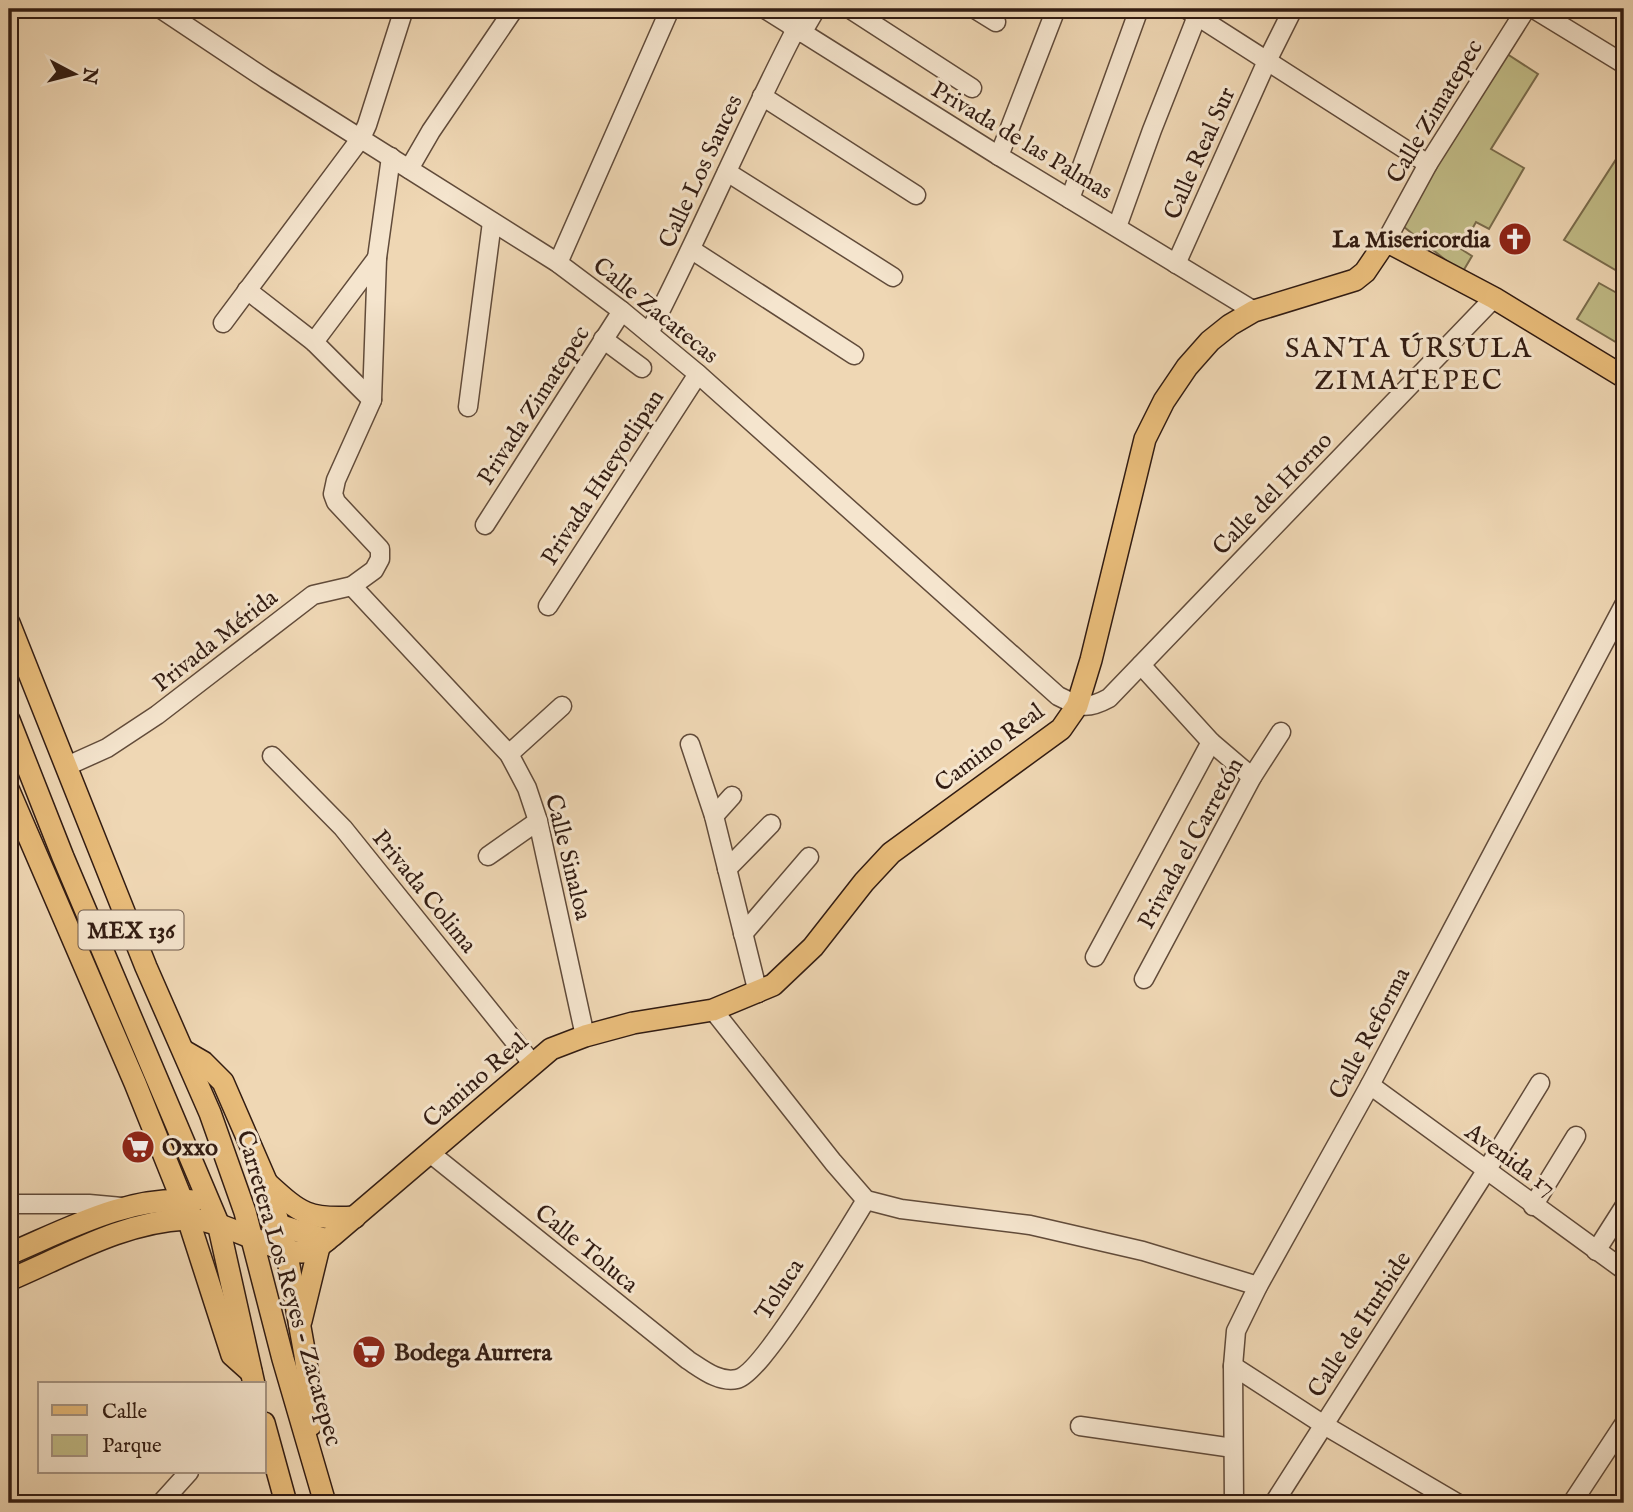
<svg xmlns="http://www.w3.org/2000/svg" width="1633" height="1512" font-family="'IM FELL English',serif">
  <rect width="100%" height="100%" fill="#efd7b4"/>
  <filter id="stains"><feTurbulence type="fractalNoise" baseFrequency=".00286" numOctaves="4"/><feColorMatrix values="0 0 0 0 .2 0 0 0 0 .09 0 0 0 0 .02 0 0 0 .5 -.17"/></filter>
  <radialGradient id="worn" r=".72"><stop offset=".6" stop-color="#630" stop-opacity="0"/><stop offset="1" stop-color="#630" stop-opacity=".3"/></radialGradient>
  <g fill="#c1bc87" stroke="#7a6c4c" stroke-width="2">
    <polygon points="1501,50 1538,74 1491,149 1524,168 1489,229 1476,222 1461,249 1472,256 1462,273 1399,223"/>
    <polygon points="1624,147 1624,275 1564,240"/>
    <polygon points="1599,283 1624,297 1624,347 1577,319"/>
  </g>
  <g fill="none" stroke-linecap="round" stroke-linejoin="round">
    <defs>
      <g id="minor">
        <path d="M161,9l105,70 292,184 64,48 76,63 360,322c22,11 29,14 51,2l385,-400"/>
        <polyline points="765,9 999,156 1254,311"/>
        <polyline points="850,9 972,88"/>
        <polyline points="975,9 996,22"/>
        <polyline points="1186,9 1428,164"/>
        <polyline points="1534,9 1624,64"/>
        <polyline points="791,26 800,9"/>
        <polyline points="802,33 816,9"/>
        <polyline points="762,96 916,195"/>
        <polyline points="999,156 1056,9"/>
        <polyline points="409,169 431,131 514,9"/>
        <polyline points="727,172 893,277"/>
        <polyline points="1070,199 1139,9"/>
        <polyline points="1117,227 1152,130 1197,16"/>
        <polyline points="1386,241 1428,164 1526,9"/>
        <polyline points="692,250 854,355"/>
        <polyline points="558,263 670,9"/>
        <polyline points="1176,264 1267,61 1293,9"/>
        <polyline points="247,290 314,342 372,400"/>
        <polyline points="223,323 361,138 367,125 404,9"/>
        <path d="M649,333c52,-100 95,-204 147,-304"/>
        <polyline points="603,339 642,368"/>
        <polyline points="314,342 377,258"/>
        <polyline points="468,407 492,222"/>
        <polyline points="485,525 622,311"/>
        <polyline points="352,586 509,754 527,788 538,821 585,1036"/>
        <polyline points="548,606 698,374"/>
        <polyline points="1141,665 1211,742 1252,777"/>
        <polyline points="690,744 714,816 758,993"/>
        <polyline points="509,754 562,706"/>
        <polyline points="272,756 343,828 532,1063"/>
        <polyline points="67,766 107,748 157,715 313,595 352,586 374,570 380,559 380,549 336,502 333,494 336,480 372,400 377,258 391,157"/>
        <polyline points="714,816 732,796"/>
        <polyline points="488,856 538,821"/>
        <polyline points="727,869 771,824"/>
        <polyline points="743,934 809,857"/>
        <polyline points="1095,957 1211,742"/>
        <polyline points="1144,979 1252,777 1281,732"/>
        <polyline points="713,1010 833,1162 866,1200 901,1209 1030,1225 1143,1251 1258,1286"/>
        <polyline points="1370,1085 1624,1270"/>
        <path d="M430,1153l258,207c14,9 31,23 49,19 25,-5 111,-150 129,-179"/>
        <polyline points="9,1204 89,1204 122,1207"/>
        <polyline points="1533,1206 1576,1136"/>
        <polyline points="1596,1251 1624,1207"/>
        <polyline points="1233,1366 1324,1425 1457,1503"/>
        <polyline points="1080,1426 1233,1448"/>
        <polyline points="161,1503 189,1472"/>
        <polyline points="1234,1503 1233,1366 1236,1331 1258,1286 1370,1085 1624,605"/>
        <polyline points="1274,1503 1486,1171 1540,1083"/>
        <polyline points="1572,1503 1624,1424"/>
      </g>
      <g id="major">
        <polyline points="9,623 146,967 210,1113 245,1212 283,1359 325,1503"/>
        <polyline points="9,720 63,857 218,1223 254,1384"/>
        <polyline points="9,791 135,1083 182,1200 232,1355 251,1372"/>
        <polyline points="184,1051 203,1062 223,1082 266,1181 286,1249 305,1355 312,1406 311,1425"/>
        <path d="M267,1183c34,31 41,37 88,34"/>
        <polyline points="272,1223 327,1240"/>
        <path d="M9,1254c59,-25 120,-59 185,-53"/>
        <path d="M9,1280c57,-24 114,-58 177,-61 38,-2 93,40 124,32 9,-3 15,-10 22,-15l219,-187 34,-13 48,-13 80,-13 60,-25 40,-38 51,-65 27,-29 170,-124 16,-23 14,-46 54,-221 19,-38 23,-34 23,-26 20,-16 24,-14 101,-31 10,-8 21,-31 108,57 130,79"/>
        <polyline points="301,1321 319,1247"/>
        <polyline points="264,1423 286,1503"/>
      </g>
    </defs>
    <use href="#minor" stroke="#614b3a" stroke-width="21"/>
    <use href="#major" stroke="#321c12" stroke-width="24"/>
    <use href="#minor" stroke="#f5e5ce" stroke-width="18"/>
    <use href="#major" stroke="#e8bc7a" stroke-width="21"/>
  </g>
  <defs>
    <symbol id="church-disc" viewBox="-11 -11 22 22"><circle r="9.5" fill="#8f2418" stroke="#f5e5ce"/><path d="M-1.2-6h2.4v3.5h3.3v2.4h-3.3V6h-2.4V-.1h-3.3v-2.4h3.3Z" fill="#fff"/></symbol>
    <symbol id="supermarket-disc" viewBox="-11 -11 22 22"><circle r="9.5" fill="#8f2418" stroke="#f5e5ce"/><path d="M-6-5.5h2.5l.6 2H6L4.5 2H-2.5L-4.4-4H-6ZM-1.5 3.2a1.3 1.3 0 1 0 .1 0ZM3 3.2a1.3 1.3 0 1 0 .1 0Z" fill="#fff"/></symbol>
  </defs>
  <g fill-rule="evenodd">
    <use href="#church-disc" x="1496" y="220" width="38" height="38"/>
    <use href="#supermarket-disc" x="119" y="1128" width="38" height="38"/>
    <use href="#supermarket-disc" x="350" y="1333" width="38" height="38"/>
  </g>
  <g text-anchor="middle" stroke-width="6" stroke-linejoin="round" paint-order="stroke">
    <rect fill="#f5e5ce" stroke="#6c584a" stroke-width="2" x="78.5" y="910.5" width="105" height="39" rx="5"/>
    <g font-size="23" font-weight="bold" fill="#321c12">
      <text x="131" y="938">MEX 136</text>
    </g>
    <g font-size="24" fill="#321c12" stroke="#f5e5ce">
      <text transform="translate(1434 111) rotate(-59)" y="8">Calle Zimatepec</text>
      <text transform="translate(1022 140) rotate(31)" y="8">Privada de las Palmas</text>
      <text transform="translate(1199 153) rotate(-66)" y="8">Calle Real Sur</text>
      <text transform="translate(700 171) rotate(-65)" y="8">Calle Los Sauces</text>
      <text transform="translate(656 310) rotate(39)" y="8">Calle Zacatecas</text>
      <text transform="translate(533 405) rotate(-57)" y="8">Privada Zimatepec</text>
      <text transform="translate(602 477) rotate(-57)" y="8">Privada Hueyotlipan</text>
      <text transform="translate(1272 493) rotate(-46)" y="8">Calle del Horno</text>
      <text transform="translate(215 640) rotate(-38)" y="8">Privada Mérida</text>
      <text transform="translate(989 747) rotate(-37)" y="8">Camino Real</text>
      <text transform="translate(1190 843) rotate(-61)" y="8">Privada el Carretón</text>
      <text transform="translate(569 857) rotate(76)" y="8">Calle Sinaloa</text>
      <text transform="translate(425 891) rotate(51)" y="8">Privada Colima</text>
      <text transform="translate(1369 1033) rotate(-62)" y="8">Calle Reforma</text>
      <text transform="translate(475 1080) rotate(-41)" y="8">Camino Real</text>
      <text transform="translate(1511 1159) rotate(36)" y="8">Avenida 17</text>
      <text transform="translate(587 1248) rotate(39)" y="8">Calle Toluca</text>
      <text transform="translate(290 1288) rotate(74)" y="8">Carretera Los Reyes - Zacatepec</text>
      <text transform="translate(779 1289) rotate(-57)" y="8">Toluca</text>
      <text transform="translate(1359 1324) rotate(-57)" y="8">Calle de Iturbide</text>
    </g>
    <g font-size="24" font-weight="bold" fill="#321c12" stroke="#f5e5ce" text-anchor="start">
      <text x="1490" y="247" text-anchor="end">La Misericordia</text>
      <text x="162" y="1155">Oxxo</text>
      <text x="394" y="1360">Bodega Aurrera</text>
    </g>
    <g font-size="28" letter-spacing="2" fill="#321c12" stroke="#f5e5ce">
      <text x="1409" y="357">SANTA ÚRSULA<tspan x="1409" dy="32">ZIMATEPEC</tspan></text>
    </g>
  </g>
  <rect width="1633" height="1512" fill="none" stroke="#efd7b4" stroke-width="35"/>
  <rect x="10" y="10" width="1612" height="1491" fill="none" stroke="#321c12" stroke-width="3.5"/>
  <rect x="18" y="18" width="1598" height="1477" fill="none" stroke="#321c12" stroke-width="2"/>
  <rect x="38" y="1382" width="228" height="91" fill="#f5e5ce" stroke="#a79583" stroke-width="2"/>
  <rect x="52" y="1405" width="35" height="10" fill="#e8bc7a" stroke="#a79583" stroke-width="2"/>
  <text x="102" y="1418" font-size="21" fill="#321c12">Calle</text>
  <rect x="52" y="1435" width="35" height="21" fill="#c1bc87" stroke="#a79583" stroke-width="2"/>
  <text x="102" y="1452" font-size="21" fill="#321c12">Parque</text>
  <g transform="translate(74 74) rotate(97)" stroke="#f5e5ce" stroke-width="5" paint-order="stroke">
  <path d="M0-5L12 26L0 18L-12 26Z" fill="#321c12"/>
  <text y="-10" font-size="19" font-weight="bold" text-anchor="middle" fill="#321c12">N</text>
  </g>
  <rect width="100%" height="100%" filter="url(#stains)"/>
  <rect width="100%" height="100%" fill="url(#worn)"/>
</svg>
